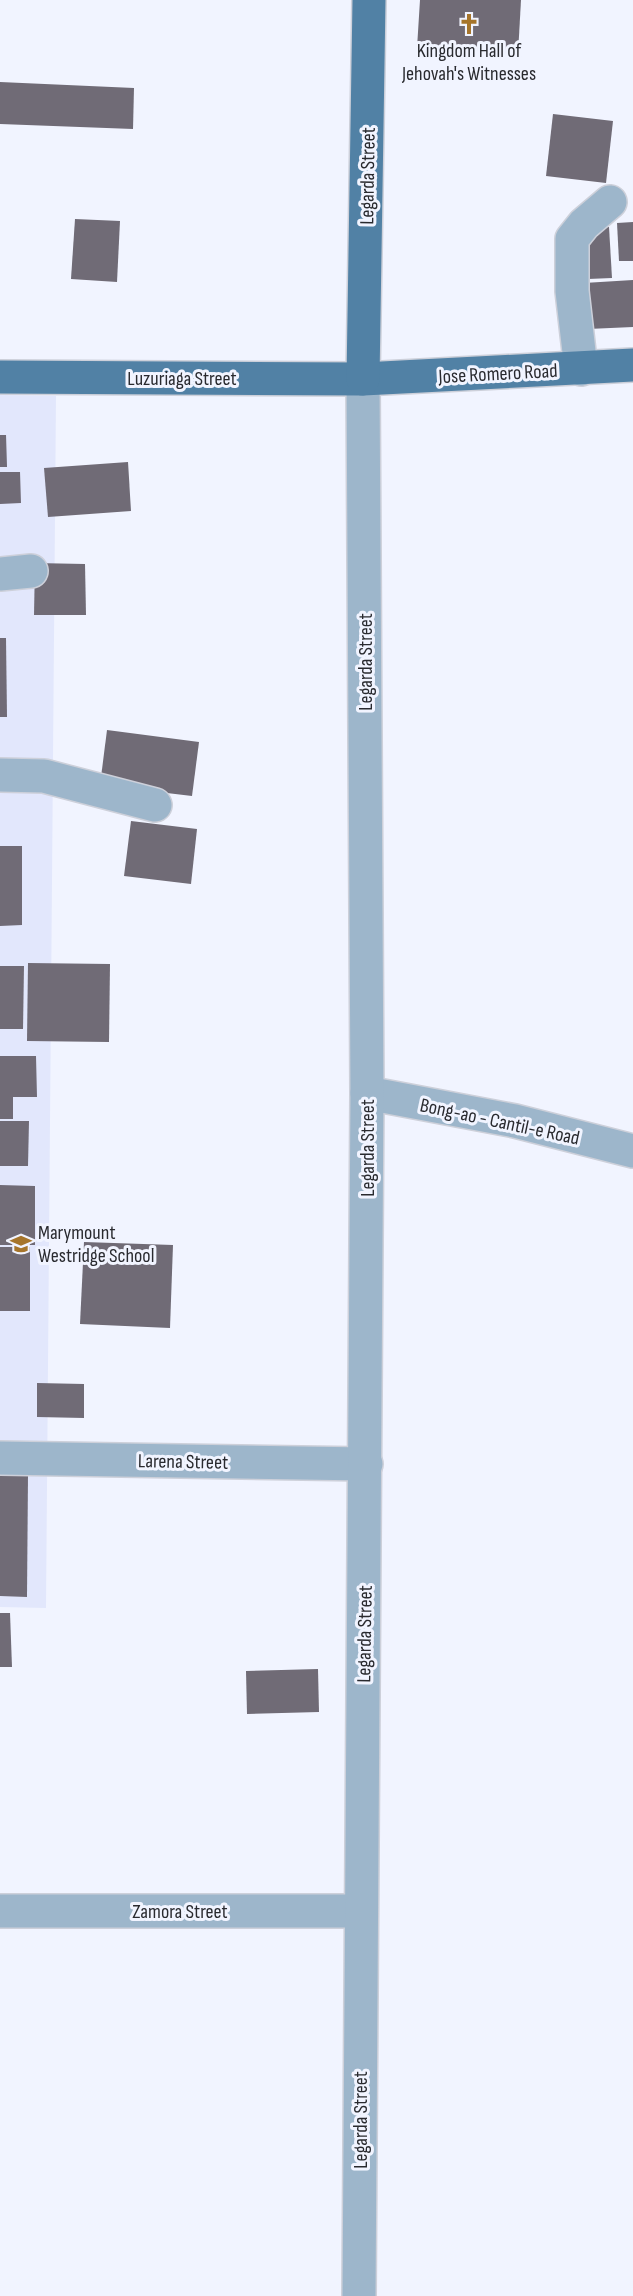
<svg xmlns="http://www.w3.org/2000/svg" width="633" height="2296" font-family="'Sofia Sans Condensed',sans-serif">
  <rect width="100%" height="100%" fill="#f1f4ff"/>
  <polygon fill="#e2e7fc" points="0,395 56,396 46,1608 0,1607"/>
  <g fill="#706b76">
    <polygon points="420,0 521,0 518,54 417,48"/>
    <polygon points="0,82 134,88 133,129 0,124"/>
    <polygon points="553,114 613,121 606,183 546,176"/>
    <polygon points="75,219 120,221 117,282 71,279"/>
    <polygon points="633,222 633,261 619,261 617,223"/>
    <polygon points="609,227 612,278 588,279 586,228"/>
    <polygon points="633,280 633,327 588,329 584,283"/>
    <polygon points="0,435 6,435 7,467 0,467"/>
    <polygon points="128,462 131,511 48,517 44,468"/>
    <polygon points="0,472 20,472 21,503 0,504"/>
    <polygon points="35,563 85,564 86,615 34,615"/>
    <polygon points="0,638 6,638 7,717 0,717"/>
    <polygon points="107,730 199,742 192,796 100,785"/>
    <polygon points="131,821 197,829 191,884 124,876"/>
    <polygon points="0,846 22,846 22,925 0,926"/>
    <polygon points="28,963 110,964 109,1042 27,1041"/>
    <polygon points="0,966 24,966 23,1029 0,1029"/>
    <polygon points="0,1056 36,1056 37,1097 13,1097 13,1119 0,1119"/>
    <polygon points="0,1121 29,1121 28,1166 0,1166"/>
    <polygon points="0,1185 35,1186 35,1245 0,1245"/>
    <polygon points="84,1242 173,1245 170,1328 80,1324"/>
    <rect x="0" y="1247" width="30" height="64"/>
    <polygon points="37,1383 84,1384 84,1418 37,1417"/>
    <polygon points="0,1475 28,1475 27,1597 0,1596"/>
    <polygon points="0,1613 10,1613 12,1667 0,1667"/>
    <polygon points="318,1669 319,1712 247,1714 246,1671"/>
  </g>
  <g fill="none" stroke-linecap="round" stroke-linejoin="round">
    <defs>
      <g id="minor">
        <polyline points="581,369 572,291 572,239 584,224 610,202"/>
        <polyline points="0,574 31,571"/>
        <polyline points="0,775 44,776 155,805"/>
        <polyline points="367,1093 515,1121 633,1151"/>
        <polyline points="0,1458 366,1464"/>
        <polyline points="0,1911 361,1911"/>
        <polyline points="359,2296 367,1093 363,379"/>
      </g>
      <g id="major">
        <polyline points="0,377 363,379 633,365"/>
        <polyline points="363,379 369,0"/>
      </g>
    </defs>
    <use href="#minor" stroke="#cdd0da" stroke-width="36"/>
    <use href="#major" stroke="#cdd0da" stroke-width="36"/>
    <use href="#minor" stroke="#9db6cb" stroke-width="33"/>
    <use href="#major" stroke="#5181a5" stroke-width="33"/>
  </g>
  <defs>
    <symbol id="church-bare" viewBox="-9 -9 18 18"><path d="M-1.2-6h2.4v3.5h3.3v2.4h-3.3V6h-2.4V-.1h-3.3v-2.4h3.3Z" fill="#a6752b" stroke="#f1f4ff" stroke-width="2.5" paint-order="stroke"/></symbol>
    <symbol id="school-bare" viewBox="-9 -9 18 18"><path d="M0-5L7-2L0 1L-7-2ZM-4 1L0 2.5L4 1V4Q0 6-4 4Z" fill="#a6752b" stroke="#f1f4ff" stroke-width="2.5" paint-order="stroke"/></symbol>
  </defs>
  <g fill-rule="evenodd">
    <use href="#church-bare" x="454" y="9" width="30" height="30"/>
    <use href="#school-bare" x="6" y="1229" width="30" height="30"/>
  </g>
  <g text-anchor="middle" stroke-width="6" stroke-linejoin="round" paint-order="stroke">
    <g font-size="20" fill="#292a2f" stroke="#f1f4ff">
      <text x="469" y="57">Kingdom Hall of<tspan x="469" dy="23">Jehovah's Witnesses</tspan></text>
      <text x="38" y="1239" text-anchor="start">Marymount<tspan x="38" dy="23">Westridge School</tspan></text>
    </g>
    <g font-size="20" fill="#292a2f" stroke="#f1f4ff">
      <text transform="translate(367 176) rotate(-89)" y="7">Legarda Street</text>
      <text transform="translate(498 373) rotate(-3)" y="7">Jose Romero Road</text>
      <text x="182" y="385">Luzuriaga Street</text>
      <text transform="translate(365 662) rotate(-90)" y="7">Legarda Street</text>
      <text transform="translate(500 1121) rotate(12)" y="7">Bong-ao - Cantil-e Road</text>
      <text transform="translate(367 1148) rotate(-90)" y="7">Legarda Street</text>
      <text transform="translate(183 1461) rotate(1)" y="7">Larena Street</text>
      <text transform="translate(364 1634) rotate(-89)" y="7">Legarda Street</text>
      <text x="180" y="1918">Zamora Street</text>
      <text transform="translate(360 2120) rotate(-90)" y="7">Legarda Street</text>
    </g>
  </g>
</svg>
